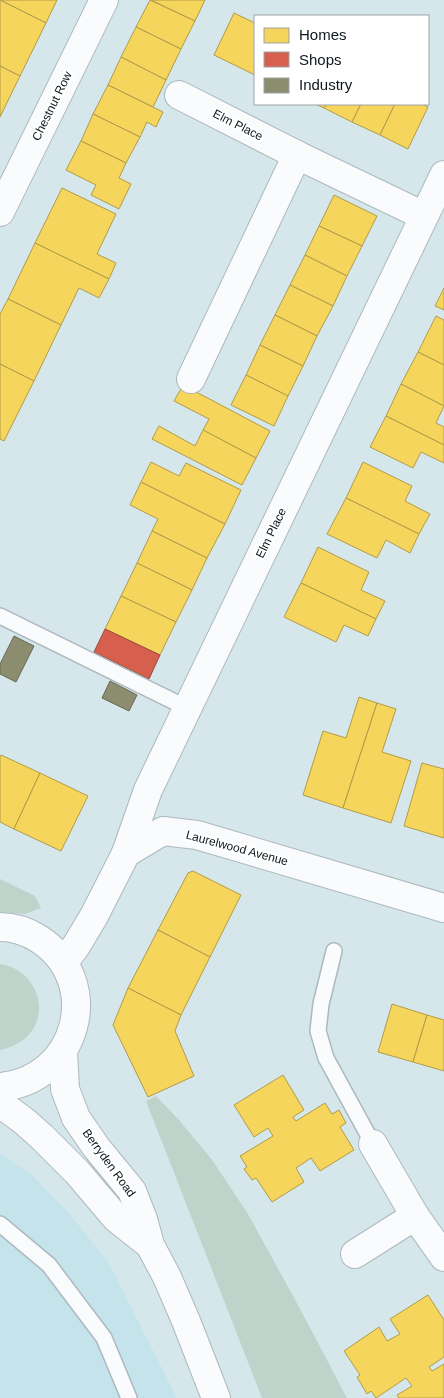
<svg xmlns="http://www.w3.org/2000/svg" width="444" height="1398" font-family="Helvetica,sans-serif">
  <rect width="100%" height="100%" fill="#d6e7ec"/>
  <polygon fill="#c5e3eb" points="0,1153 33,1176 67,1211 109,1263 177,1398 0,1398"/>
  <g fill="#bed4cb">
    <polygon points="0,879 35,896 41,908 25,914 0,912"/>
    <path d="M0,964c37,5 54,52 23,76 -7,5 -14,8 -22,10h-1z"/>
    <polygon points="156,1096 179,1120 213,1161 248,1214 298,1305 347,1398 262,1398 146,1101"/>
  </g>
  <g fill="#f6d55c" stroke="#b09c49">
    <polygon points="0,0 57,0 46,23"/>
    <polygon points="0,0 46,23 20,76 0,66"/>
    <polygon points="150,0 195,21 181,49 136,27"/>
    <polygon points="151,0 205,0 195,21"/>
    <polygon points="234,13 255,23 255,75 214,55"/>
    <polygon points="136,27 181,49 166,80 121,57"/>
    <polygon points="121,57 166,80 153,107 108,85"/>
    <polygon points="0,66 20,76 0,117"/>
    <polygon points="108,85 163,112 156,127 147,122 140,137 93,114"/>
    <polygon points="315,104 327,104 324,108"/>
    <polygon points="327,104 361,104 352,122 324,108"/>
    <polygon points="361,104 395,104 380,135 352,122"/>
    <polygon points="395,104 422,104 428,107 408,149 380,135"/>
    <polygon points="93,114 140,137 126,163 81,141"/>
    <polygon points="81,141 126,163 119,178 131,184 119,209 91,195 96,185 66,170"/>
    <polygon points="62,188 116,214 97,254 116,263 109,279 35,243"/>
    <polygon points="334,195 377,216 362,246 319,226"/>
    <polygon points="319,226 362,246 347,276 305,255"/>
    <polygon points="35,243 109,279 99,298 79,288 61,325 8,299"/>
    <polygon points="305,255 347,276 333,306 290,285"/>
    <polygon points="290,285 333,306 317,336 275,315"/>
    <polygon points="444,288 444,310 435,306"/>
    <polygon points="8,299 61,325 34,381 0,364 0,314"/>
    <polygon points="275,315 317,336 303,366 260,345"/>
    <polygon points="436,316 444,320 444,365 418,352"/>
    <polygon points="260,345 303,366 288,396 246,375"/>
    <polygon points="418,352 444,365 444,406 401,384"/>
    <polygon points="0,364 34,381 4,441 0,439"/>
    <polygon points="246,375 288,396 274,426 231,405"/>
    <polygon points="401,384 444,406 436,423 444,427 444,445 386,416"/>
    <polygon points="183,385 270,431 256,458 203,430 209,419 174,401"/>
    <polygon points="386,416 444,445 444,463 421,452 413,468 370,447"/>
    <polygon points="159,426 195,446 203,430 256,458 242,485 152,439"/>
    <polygon points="151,462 179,476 186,463 241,490 225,524 141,482"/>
    <polygon points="363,462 412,486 405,501 430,514 419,534 346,498"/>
    <polygon points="141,482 225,524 207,558 152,531 158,519 130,505"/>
    <polygon points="346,498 419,534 410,553 386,540 377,558 327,534"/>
    <polygon points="152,531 207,558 192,590 137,563"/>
    <polygon points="318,547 369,572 361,590 385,601 376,619 301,583"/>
    <polygon points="137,563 192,590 176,622 121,596"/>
    <polygon points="301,583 376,619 368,636 344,625 336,642 284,617"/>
    <polygon points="121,596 176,622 160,655 105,629"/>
    <polygon points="359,697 377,703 343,808 303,795 323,731 346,738"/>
    <polygon points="377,703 396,709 382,752 411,761 391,823 343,808"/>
    <polygon points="1,755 40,773 14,829 0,822 0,757"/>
    <polygon points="422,763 444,769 444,838 404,826"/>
    <polygon points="40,773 88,796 61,851 14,829"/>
    <polygon points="193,871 241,895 210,957 158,930 188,873"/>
    <polygon points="158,930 210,957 181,1015 128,988"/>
    <polygon points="128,988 181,1015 175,1031 194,1076 148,1097 113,1025"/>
    <polygon points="392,1004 427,1015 413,1062 378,1052"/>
    <polygon points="427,1015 444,1020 444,1071 413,1062"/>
    <polygon points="283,1075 304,1110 293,1117 296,1121 325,1103 332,1114 339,1110 346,1123 340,1127 354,1150 320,1171 311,1158 296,1168 304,1182 272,1202 256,1178 252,1180 244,1169 247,1167 240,1156 273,1136 268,1128 254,1137 234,1105"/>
    <polygon points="428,1295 444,1320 444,1357 429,1367 432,1371 444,1364 444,1398 399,1398 397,1395 412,1386 406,1378 376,1398 371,1391 367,1394 357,1377 360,1375 344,1351 379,1327 387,1341 400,1334 390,1319"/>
  </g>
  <polygon fill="#d6604d" stroke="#9a4a3e" points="105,629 160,655 149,679 94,652"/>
  <g fill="#8c8c6e" stroke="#666955">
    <polygon points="14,636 34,646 16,682 0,674 0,664"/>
    <polygon points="110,681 137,695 129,711 102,698"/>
  </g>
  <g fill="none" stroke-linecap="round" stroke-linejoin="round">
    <defs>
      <g id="service">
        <polyline points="0,616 187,708"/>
        <polyline points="334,951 321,1004 318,1031 326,1058 373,1144"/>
        <polyline points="0,1224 49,1265 104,1338 129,1398"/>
      </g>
      <g id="minor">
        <polyline points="179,95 297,155 424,216"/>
        <polyline points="0,212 104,0"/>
        <polyline points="191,379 297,155"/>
        <polyline points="126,853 148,790 444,175"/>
        <polyline points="64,962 76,946 94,916 126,853 163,831 197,835 444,908"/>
        <polyline points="373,1144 415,1216 444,1257"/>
        <polyline points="355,1254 415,1216"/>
      </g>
      <g id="secondary">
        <path d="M0,927c14,0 28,5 39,12 66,43 38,142 -39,148"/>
        <polyline points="63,1052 65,1089 76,1118 96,1147 132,1191 143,1219 150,1245 167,1277 186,1321 216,1398"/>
        <polyline points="0,1100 9,1110 24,1121 42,1137 77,1172 116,1218 150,1245"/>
      </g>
    </defs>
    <use href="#service" stroke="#acb9be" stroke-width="18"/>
    <use href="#minor" stroke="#acb9be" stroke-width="30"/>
    <use href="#secondary" stroke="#acb9be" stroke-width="30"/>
    <use href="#service" stroke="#f9fbfc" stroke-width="15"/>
    <use href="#minor" stroke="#f9fbfc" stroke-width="28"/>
    <use href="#secondary" stroke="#f9fbfc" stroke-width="28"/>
  </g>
  <g text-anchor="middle" stroke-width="5" stroke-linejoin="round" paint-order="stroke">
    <g font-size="12" fill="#0d181c" stroke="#fff">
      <text transform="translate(52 106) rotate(-64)" y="4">Chestnut Row</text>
      <text transform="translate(238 125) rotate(27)" y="4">Elm Place</text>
      <text transform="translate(271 533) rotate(-64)" y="4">Elm Place</text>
      <text transform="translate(237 848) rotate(15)" y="4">Laurelwood Avenue</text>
      <text transform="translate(109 1163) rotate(54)" y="4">Berryden Road</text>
    </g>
  </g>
  <rect x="254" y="15" width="175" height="90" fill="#ffffff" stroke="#9ea3a4"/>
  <rect x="264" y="28" width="25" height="15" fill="#f6d55c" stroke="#9ea3a4"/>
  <text x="299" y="40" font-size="15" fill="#0d181c">Homes</text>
  <rect x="264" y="52" width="25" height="15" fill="#d6604d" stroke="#9ea3a4"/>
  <text x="299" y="65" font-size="15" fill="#0d181c">Shops</text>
  <rect x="264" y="78" width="25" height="15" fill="#8c8c6e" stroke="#9ea3a4"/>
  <text x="299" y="90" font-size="15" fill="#0d181c">Industry</text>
</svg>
